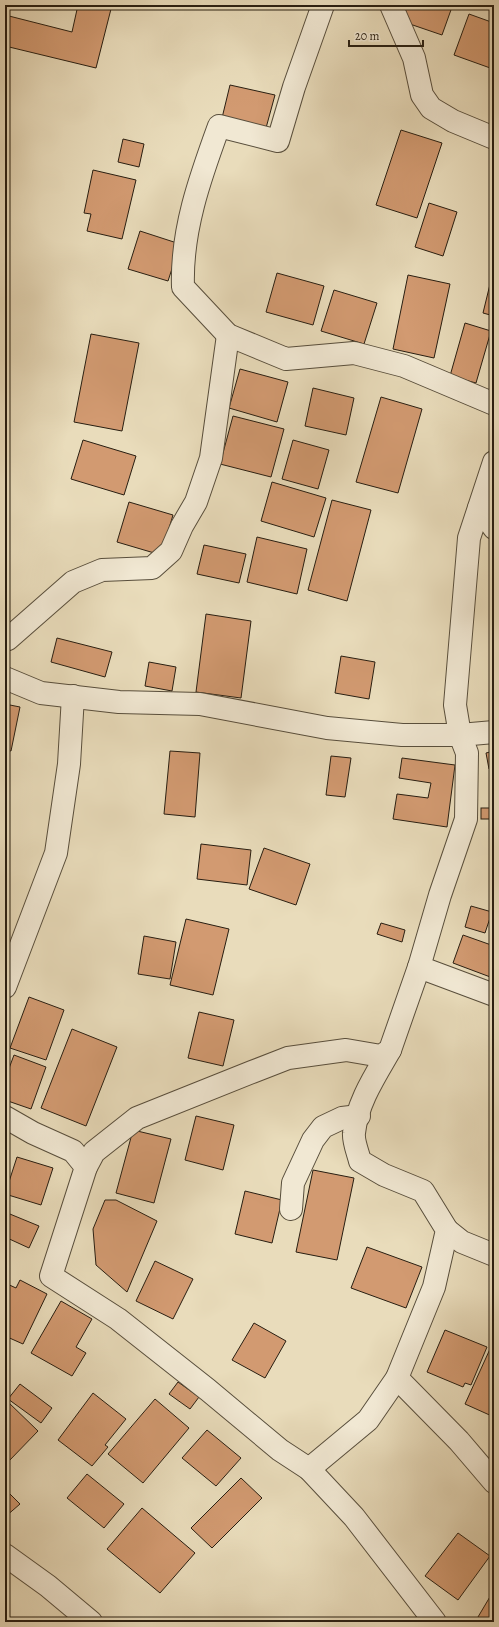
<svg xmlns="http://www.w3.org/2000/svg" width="499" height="1627" font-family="Alegreya,serif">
  <rect width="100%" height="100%" fill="#e9dcbb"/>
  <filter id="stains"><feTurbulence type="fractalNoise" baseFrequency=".005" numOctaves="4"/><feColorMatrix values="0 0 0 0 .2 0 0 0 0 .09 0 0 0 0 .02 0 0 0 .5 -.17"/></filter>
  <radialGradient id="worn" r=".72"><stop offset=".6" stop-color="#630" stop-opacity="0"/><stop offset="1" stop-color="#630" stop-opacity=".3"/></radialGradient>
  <g fill="#d29a71" stroke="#281e11">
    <polygon points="78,5 112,5 96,68 5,46 5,34 9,16 72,32"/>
    <polygon points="407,5 445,5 452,7 442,35 401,21"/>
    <polygon points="469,14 494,23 493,69 454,55"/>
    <polygon points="230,85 275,95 266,128 222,118"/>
    <polygon points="401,130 442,143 417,218 376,205"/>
    <polygon points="123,139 144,144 139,167 118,162"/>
    <polygon points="93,170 136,180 122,239 87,231 91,214 84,213"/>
    <polygon points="429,203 457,212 443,256 415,247"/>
    <polygon points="140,231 180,244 168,281 128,269"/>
    <polygon points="277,273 324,286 313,325 266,312"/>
    <polygon points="408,275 450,284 434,358 393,349"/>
    <polygon points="492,276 494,276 494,316 483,313"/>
    <polygon points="334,290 377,303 364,344 321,331"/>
    <polygon points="465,323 491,331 476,383 450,376"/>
    <polygon points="91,334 139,343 122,431 74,422"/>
    <polygon points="240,369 288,382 277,422 229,408"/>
    <polygon points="313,388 354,398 346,435 305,426"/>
    <polygon points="381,397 422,409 398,493 356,482"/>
    <polygon points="233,416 284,429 271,477 220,464"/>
    <polygon points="83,440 136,456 124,495 71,479"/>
    <polygon points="293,440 329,450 318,489 282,479"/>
    <polygon points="272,482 326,498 314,537 261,521"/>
    <polygon points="332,500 371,510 347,601 308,590"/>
    <polygon points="129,502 173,515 161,555 117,542"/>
    <polygon points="257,537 307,549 297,594 247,582"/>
    <polygon points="204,545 246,554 239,583 197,574"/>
    <polygon points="206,614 251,621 241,698 196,692"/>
    <polygon points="57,638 112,652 105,677 51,662"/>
    <polygon points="341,656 375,662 369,699 335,693"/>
    <polygon points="149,662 176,667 172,691 145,686"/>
    <polygon points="5,704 20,707 11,751 5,750"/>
    <polygon points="170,751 200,753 195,817 164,814"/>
    <polygon points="494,751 494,769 489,769 486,753"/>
    <polygon points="331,756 351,758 345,797 326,795"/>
    <polygon points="402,758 455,765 447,827 393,819 397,794 428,798 431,783 399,778"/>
    <rect x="481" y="808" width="13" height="11"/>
    <polygon points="201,844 251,850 247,885 197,879"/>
    <polygon points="264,848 310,864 296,905 249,889"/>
    <polygon points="471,906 492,912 485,933 465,927"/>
    <polygon points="186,919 229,929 213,995 170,985"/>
    <polygon points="381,923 405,930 402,942 377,934"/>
    <polygon points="463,935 494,946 493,978 453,963"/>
    <polygon points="144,936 176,942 170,979 138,974"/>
    <polygon points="29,997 64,1010 46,1060 10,1048"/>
    <polygon points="199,1012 234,1020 223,1066 188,1058"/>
    <polygon points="72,1029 117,1047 86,1126 41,1108"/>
    <polygon points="14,1055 46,1067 31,1109 5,1100 5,1079"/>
    <polygon points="196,1116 234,1125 223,1170 185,1160"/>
    <polygon points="133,1130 171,1139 154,1203 116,1193"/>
    <polygon points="17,1157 53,1168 41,1205 5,1194"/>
    <polygon points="313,1170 354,1178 337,1260 296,1252"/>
    <polygon points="245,1191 282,1200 272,1243 235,1234"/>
    <polygon points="105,1200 116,1200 157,1221 127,1292 96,1265 93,1229"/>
    <polygon points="5,1212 39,1226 29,1248 5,1237"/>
    <polygon points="367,1247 422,1267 406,1308 351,1288"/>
    <polygon points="155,1261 193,1279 173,1319 136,1301"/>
    <polygon points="20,1280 47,1294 23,1344 5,1336 5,1283 16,1288"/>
    <polygon points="61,1301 92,1319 76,1347 86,1353 72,1376 31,1353"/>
    <polygon points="254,1323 286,1341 265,1378 232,1360"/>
    <polygon points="445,1330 487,1347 471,1385 465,1383 463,1387 427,1372"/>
    <polygon points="490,1349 494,1351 494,1417 465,1404"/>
    <polygon points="178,1382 199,1397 190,1409 169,1394"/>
    <polygon points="20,1384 52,1408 41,1423 8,1399"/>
    <polygon points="93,1393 126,1419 105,1445 108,1447 92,1466 58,1440"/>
    <polygon points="155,1399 189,1428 143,1483 108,1454"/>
    <polygon points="7,1401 38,1431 8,1462 5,1459 5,1403"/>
    <polygon points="207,1430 241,1458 216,1486 182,1458"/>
    <polygon points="87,1474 124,1504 104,1528 67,1498"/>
    <polygon points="241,1478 262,1498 212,1548 191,1528"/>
    <polygon points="6,1490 20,1504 5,1517 5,1491"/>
    <polygon points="142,1508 195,1553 160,1593 107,1549"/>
    <polygon points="458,1533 490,1556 458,1600 425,1576"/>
    <polygon points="494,1590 494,1622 475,1622"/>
  </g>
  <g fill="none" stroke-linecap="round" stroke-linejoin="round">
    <defs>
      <g id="minor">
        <path d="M323,5l-29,82 -16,54 -59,-15c-19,52 -38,105 -36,161l45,48 58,24 68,-6 50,13 90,38"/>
        <polyline points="391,5 414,58 422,95 431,108 453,121 494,138"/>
        <polyline points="479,508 494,528"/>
        <polyline points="5,640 8,639 73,582 102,570 152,568 171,551 182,526 196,502 211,458 228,335"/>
        <polyline points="5,678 41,693 119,702 200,704 327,728 402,735 460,735 494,732"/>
        <polyline points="419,967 494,995"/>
        <polyline points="5,987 56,853 69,764 73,696"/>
        <polyline points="5,1117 33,1133 73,1151 86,1167 51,1276 118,1319 208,1390 280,1450 309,1469 354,1517 435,1622"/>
        <polyline points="86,1167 94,1152 137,1118 252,1072 288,1058 346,1050 381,1056 390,1050 419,967 440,895 466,819 467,753 460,735 455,705 469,538 494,462"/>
        <polyline points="291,1209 293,1183 313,1140 323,1127 342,1118 359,1116"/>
        <polyline points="447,1230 462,1242 494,1255"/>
        <polyline points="397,1378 459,1441 494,1482"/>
        <path d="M309,1469l59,-49 29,-42 37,-91 13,-57 -24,-39 -39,-16 -24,-14c-2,-8 -7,-20 -6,-28 3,-30 21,-57 36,-83"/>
        <polyline points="5,1555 48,1586 91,1622"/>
      </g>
    </defs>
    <use href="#minor" stroke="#584e3c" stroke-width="24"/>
    <use href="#minor" stroke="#f1e8d3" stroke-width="22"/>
  </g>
  <rect width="499" height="1627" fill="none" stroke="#e9dcbb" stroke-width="20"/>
  <rect x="6" y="6" width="487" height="1615" fill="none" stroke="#281e11" stroke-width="2"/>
  <rect x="10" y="10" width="479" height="1607" fill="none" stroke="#281e11"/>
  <path d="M349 40v6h74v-6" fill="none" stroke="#281e11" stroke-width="2"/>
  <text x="355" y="40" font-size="12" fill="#281e11" stroke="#f1e8d3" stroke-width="3" paint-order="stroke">20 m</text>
  <rect width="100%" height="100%" filter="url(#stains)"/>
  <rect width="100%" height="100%" fill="url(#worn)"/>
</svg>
